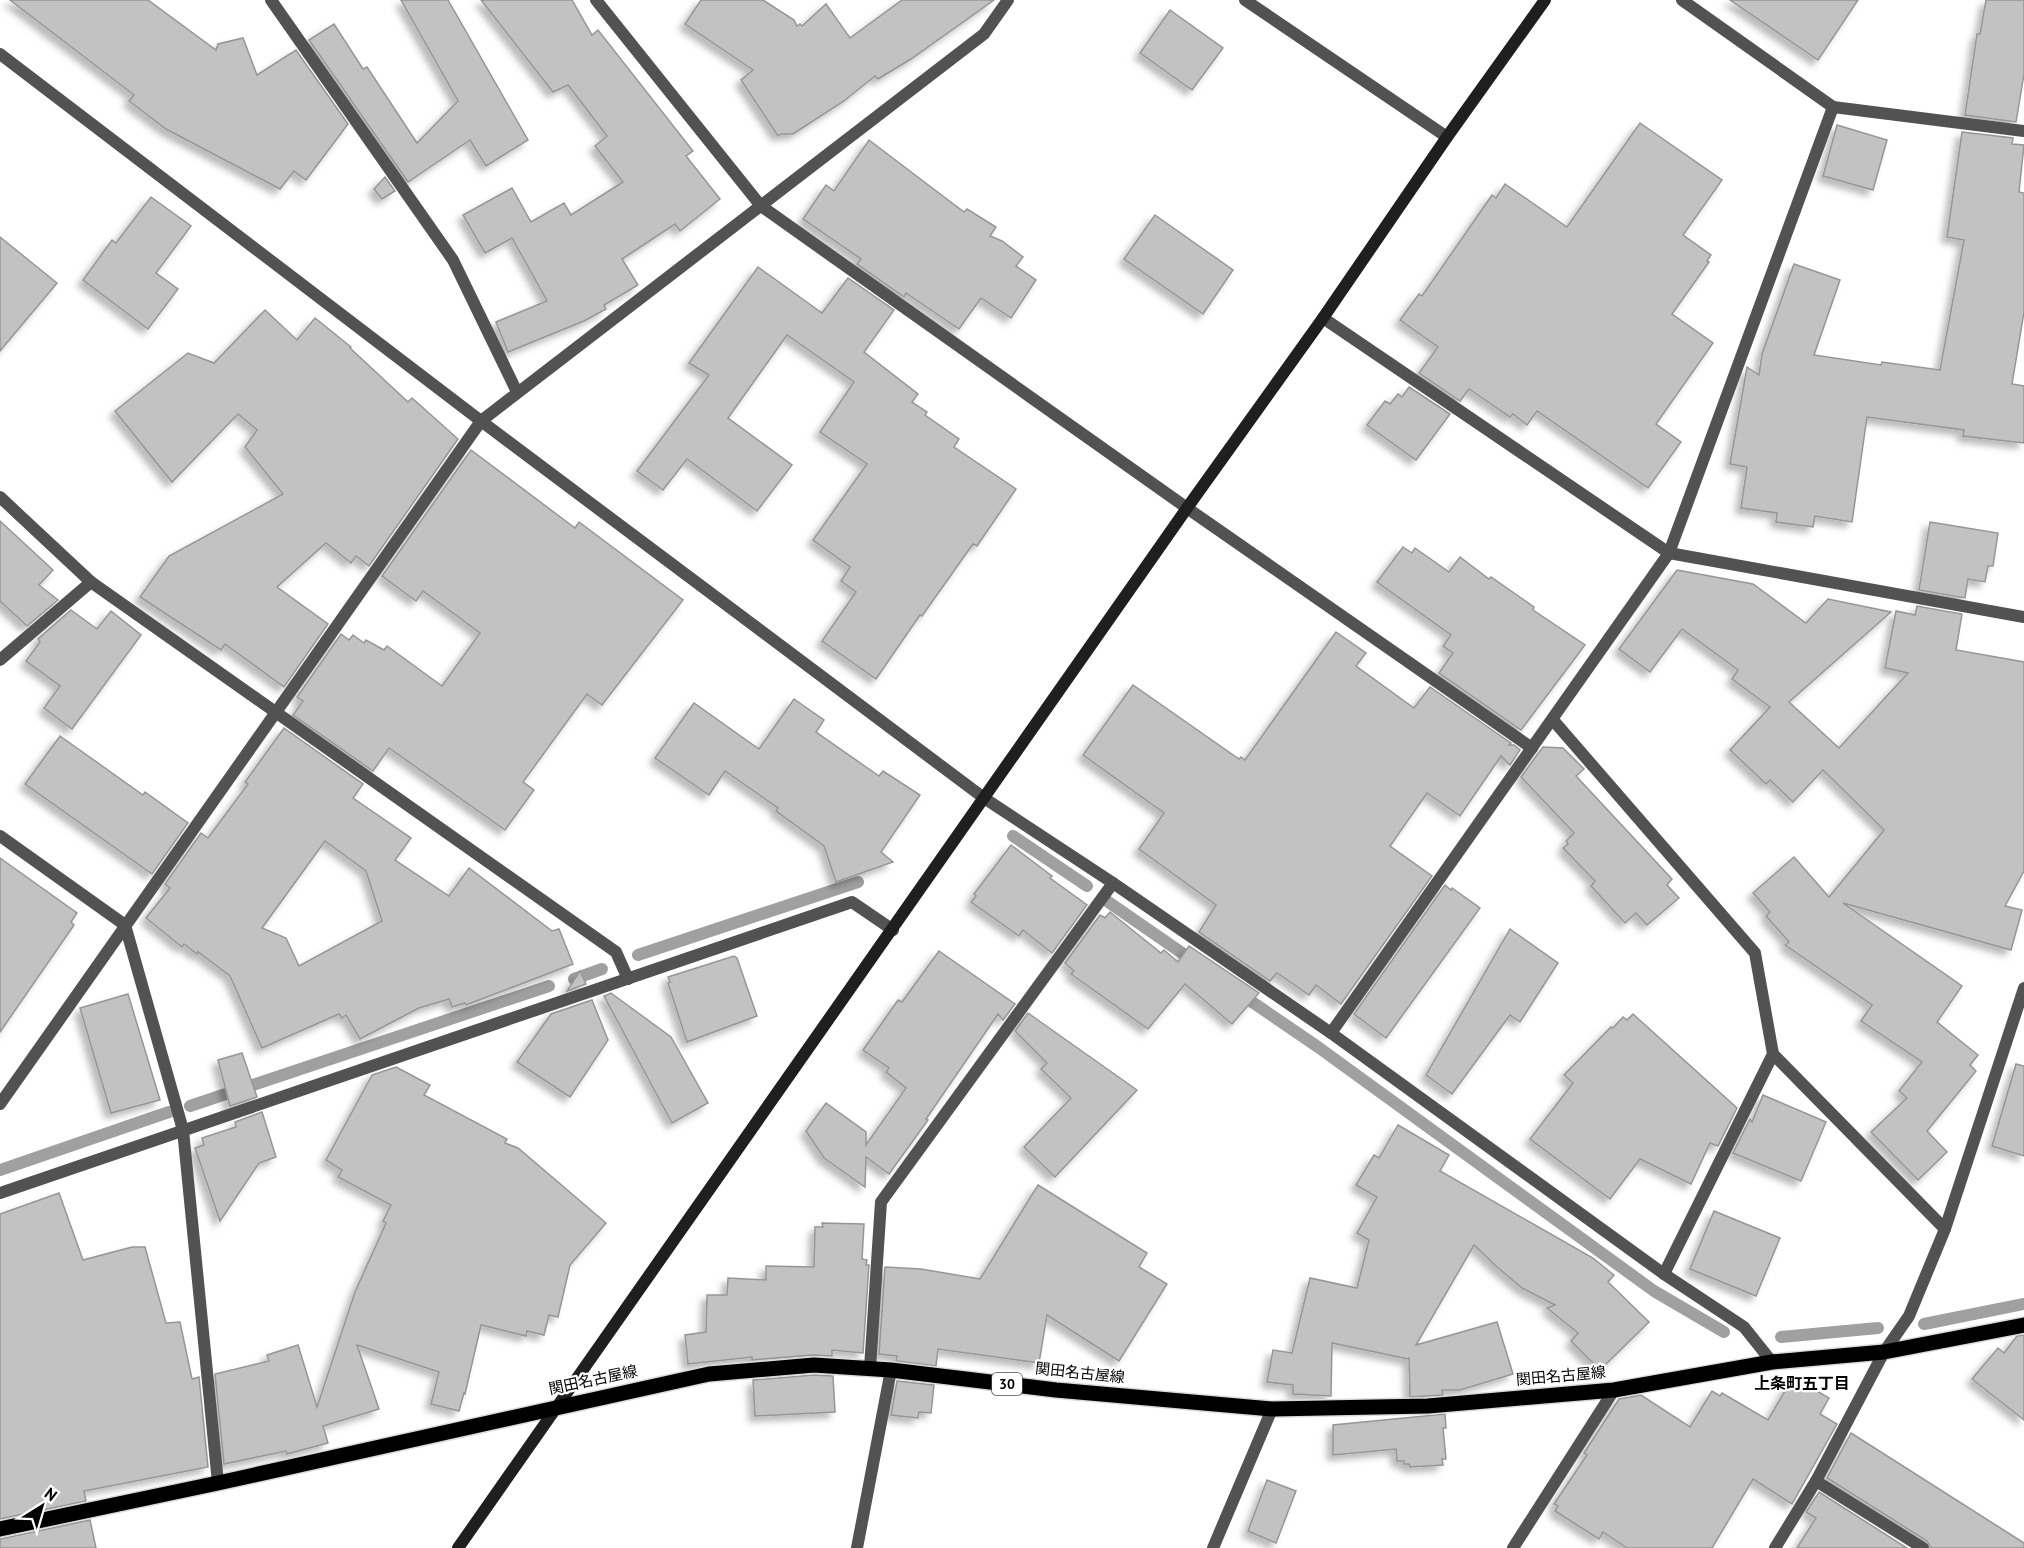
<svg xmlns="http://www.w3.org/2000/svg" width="2024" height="1548" font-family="'PT Sans','Noto Sans JP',sans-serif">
  <defs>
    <filter id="shadow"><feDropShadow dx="-5.5" dy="5.5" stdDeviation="3" flood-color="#0004"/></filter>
  </defs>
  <rect width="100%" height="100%" fill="#fff"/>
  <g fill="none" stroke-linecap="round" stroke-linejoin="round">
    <g stroke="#a0a0a0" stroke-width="12">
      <polyline points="1013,836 1087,886"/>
      <polyline points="1104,899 1195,962"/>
      <polyline points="638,955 858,882"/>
      <polyline points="574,979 602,969"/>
      <polyline points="1239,993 1318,1047 1654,1291 1724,1332"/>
      <polyline points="190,1106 549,986"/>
      <polyline points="0,1170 169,1112"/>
      <polyline points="1924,1324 2024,1304"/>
      <polyline points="1781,1337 1878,1328"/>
    </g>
  </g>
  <g fill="#c2c2c2" stroke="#969696" stroke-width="1.5" fill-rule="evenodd" filter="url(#shadow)">
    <polygon points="10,0 148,0 216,50 218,44 243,38 257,75 296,50 348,124 306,180 294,171 280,189 166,129 129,101 134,95"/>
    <polygon points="401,0 448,0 528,140 486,166 470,140 408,182 309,40 334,24 363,69 367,67 417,143 458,101"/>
    <polygon points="481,0 572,0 592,35 598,30 693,151 686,156 720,199 680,231 675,224 622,259 638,285 604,305 606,309 584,321 508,352 496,322 547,301 512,238 485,253 463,215 512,188 531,222 564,203 571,215 623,182 595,146 607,136 568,85 553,92"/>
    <polygon points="701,0 763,0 794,20 797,26 800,24 802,26 826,4 850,38 902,0 994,0 911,59 878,79 875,76 844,101 793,134 781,134 778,136 741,80 753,70 685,24"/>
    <polygon points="1730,0 1858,0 1818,60"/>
    <polygon points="1986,0 2024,0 2024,74 2016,122 1965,115 1977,34 1980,34"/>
    <polygon points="1170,10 1223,48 1192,90 1140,53"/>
    <polygon points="1640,123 1722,180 1683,235 1711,255 1707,261 1709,262 1672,314 1713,343 1656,424 1681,442 1648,488 1537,411 1527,425 1513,414 1510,417 1469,389 1460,401 1419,373 1438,347 1400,320 1419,294 1422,296 1492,195 1496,198 1505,184 1567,227"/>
    <polygon points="1837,125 1887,140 1873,190 1823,176"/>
    <polygon points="1962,132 2013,138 2012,144 2024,145 2019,192 2024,193 2024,312 2012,384 2024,386 2024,443 1963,436 1964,430 1867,417 1852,522 1815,516 1813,527 1776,522 1777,513 1741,508 1747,467 1730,464 1747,367 1759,375 1762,354 1794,264 1840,280 1814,355 1881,365 1882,362 1940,370 1964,240 1947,237"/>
    <polygon points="869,140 964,212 967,209 996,227 990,236 1002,241 1023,257 1016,266 1036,280 1011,318 981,298 959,329 906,293 904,297 857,264 861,259 803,219 826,185 834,191"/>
    <polygon points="385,177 395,191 382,199 374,189"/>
    <polygon points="151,197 191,226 156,273 178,289 148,329 83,280 112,240 116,243"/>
    <polygon points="1155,215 1233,270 1203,314 1124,259"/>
    <polygon points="0,237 57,283 0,351"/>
    <polygon points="758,267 822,313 848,278 894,310 864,352 918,394 912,402 927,412 925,415 959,439 954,447 1016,489 977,546 973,544 922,616 920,615 876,679 822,641 856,592 841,581 850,567 813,540 867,464 820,432 854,382 787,335 728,418 792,465 757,511 687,459 663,490 637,471 709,375 689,363"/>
    <polygon points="265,310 297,340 315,318 351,347 350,348 408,402 412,398 458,439 369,566 356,556 351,563 326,543 277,587 328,624 284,687 225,644 221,650 140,597 169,556 283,494 245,447 257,430 238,414 172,482 115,411 188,353 214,363"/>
    <polygon points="1409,387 1450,414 1416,460 1367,425 1385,401 1390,404 1398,394 1402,397"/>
    <polygon points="471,450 575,528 579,522 683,600 602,705 587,694 523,782 534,790 505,830 389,748 373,771 293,715 303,701 297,697 341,634 349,640 353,635 364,643 366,640 384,650 387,646 442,686 480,633 423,591 416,601 382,576"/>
    <polygon points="0,521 53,570 39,585 58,600 27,626 0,601"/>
    <polygon points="1930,522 1998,533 1993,566 1988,566 1985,582 1968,579 1965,598 1919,590"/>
    <polygon points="1403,547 1412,553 1415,548 1449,572 1460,557 1489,579 1491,577 1534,607 1533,610 1585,645 1521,730 1439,673 1453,653 1443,646 1451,635 1377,582"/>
    <polygon points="1677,570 1753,584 1806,623 1828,599 1891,612 1789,702 1839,748 1908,673 1885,668 1896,611 1915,615 1917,606 1962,614 1956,650 2024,662 2024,871 2005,906 2022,910 2011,950 1843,903 1962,986 1937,1022 1978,1055 1970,1065 1976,1071 1927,1131 1947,1152 1918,1180 1871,1132 1907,1098 1899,1091 1922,1062 1861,1021 1872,1005 1785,945 1789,942 1766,916 1770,912 1753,893 1794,857 1829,897 1884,830 1823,770 1793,802 1770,780 1766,784 1730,750 1770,707 1732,679 1738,670 1682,629 1650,672 1619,649"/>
    <polygon points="71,610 97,629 111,611 141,635 72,729 44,708 60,686 26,661 40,642 38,639"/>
    <polygon points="1336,632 1366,653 1356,666 1414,708 1430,687 1511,743 1509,745 1514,745 1520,750 1510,765 1501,756 1460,816 1427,793 1390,846 1432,876 1341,1004 1316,985 1309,995 1277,973 1270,981 1199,932 1216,905 1139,849 1164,813 1083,755 1133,685 1239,759 1241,757 1245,760"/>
    <polygon points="794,699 824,720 816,732 879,776 883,771 920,795 881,852 893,862 836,882 824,846 776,811 778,808 725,771 709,795 655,758 694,703 759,749"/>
    <path d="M284,728l79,56 -10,14 58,40 -16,22 54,36 20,-28 83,63 7,-2 14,35 -107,41 -1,-2 -13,4 -3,-8 -30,9 -59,31 -14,-24 -4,3 -3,-4 -77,34 -32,-72 -32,-24 -1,2 -13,-10 -2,3 -36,-29 24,-30 -5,-4 36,-51 7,5 40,-54 -3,-2zM325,841l41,30 16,50 -83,45 -13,-28 -24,-10z"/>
    <polygon points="60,736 143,795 145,792 188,823 152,874 25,784"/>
    <polygon points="1543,747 1563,748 1584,769 1576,776 1672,879 1667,885 1679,898 1647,925 1636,913 1625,923 1591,886 1595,881 1563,848 1568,844 1566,841 1574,833 1521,777"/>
    <polygon points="1011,845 1052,876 1050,878 1087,905 1052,953 1023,930 1019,936 971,902 976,896 974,894"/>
    <polygon points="0,858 77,913 71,922 74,925 0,1032"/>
    <polygon points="1445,885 1451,890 1452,888 1480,908 1386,1038 1354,1014"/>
    <polygon points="1110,912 1161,953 1164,950 1178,962 1189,946 1259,993 1232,1024 1185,984 1148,1029 1071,974 1074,971 1065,963 1100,915 1105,918"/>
    <polygon points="1510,929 1558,963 1520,1022 1510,1015 1452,1094 1426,1075"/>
    <polygon points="939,951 1015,1004 1003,1020 998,1014 926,1119 928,1120 889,1174 866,1157 865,1187 824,1158 806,1131 826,1103 866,1132 866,1145 906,1088 886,1072 889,1068 863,1050 898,1000 902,1002"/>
    <polygon points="734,956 737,958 757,1016 687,1042 668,983 670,982 668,977"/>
    <polygon points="580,971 586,984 567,991"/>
    <polygon points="611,993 671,1037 708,1103 672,1123 604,996"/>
    <polygon points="128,994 160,1100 111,1113 80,1008"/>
    <polygon points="592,1000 608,1040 570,1097 517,1062 551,1014"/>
    <polygon points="1028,1013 1137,1090 1055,1177 1024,1147 1071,1098 1041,1069 1047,1063 1015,1031"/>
    <polygon points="1633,1014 1737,1108 1718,1146 1710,1143 1691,1184 1640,1159 1610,1199 1530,1139 1573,1083 1564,1075 1611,1027 1613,1028 1623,1017 1627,1020"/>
    <polygon points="242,1053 257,1097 230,1106 218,1060"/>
    <polygon points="2016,1064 2024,1066 2024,1156 1992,1146"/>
    <polygon points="396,1067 430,1085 424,1095 507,1139 505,1143 518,1148 606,1223 570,1265 558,1317 549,1315 544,1335 527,1331 526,1336 481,1325 465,1394 464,1393 459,1411 431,1404 439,1372 357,1345 379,1409 323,1426 328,1443 287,1454 286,1451 224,1464 215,1374 269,1361 267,1355 298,1345 317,1407 355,1292 386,1223 383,1221 391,1205 338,1177 342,1170 326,1160 372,1075"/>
    <polygon points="1763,1095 1826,1122 1801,1181 1733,1153 1750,1119 1752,1122"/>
    <polygon points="262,1112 276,1157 259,1163 220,1221 195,1148 204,1145 202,1138 236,1127 235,1122"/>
    <polygon points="1398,1125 1449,1155 1440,1171 1593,1258 1614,1275 1608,1282 1649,1322 1600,1370 1571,1341 1578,1333 1547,1308 1555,1305 1522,1288 1497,1267 1474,1245 1416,1345 1497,1322 1513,1374 1460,1390 1442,1390 1443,1395 1410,1397 1409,1358 1408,1359 1332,1343 1331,1396 1293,1394 1293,1385 1267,1382 1273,1350 1292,1353 1310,1278 1357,1288 1369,1240 1357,1233 1377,1197 1356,1185 1374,1155 1379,1158"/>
    <polygon points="1038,1185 1147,1253 1139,1267 1167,1284 1119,1361 1047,1315 1039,1363 938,1349 936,1366 896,1361 897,1356 879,1354 885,1267 921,1269 980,1279"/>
    <polygon points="59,1193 83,1260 132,1247 145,1247 166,1323 180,1322 192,1379 199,1377 208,1467 84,1491 86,1501 0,1519 0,1214"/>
    <polygon points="1714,1211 1780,1238 1756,1296 1690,1269"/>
    <polygon points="822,1223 864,1224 862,1259 867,1260 866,1265 869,1265 863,1353 832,1350 832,1356 813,1355 752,1360 752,1357 688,1364 685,1335 706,1332 707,1295 727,1295 728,1278 766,1280 766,1266 814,1267 815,1227 823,1227"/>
    <polygon points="2024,1335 2024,1420 1972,1379 1998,1348 2004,1353 2017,1336"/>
    <polygon points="814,1375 833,1376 835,1412 755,1416 753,1380"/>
    <polygon points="1793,1377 1829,1398 1820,1414 1837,1424 1792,1504 1753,1479 1712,1548 1627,1548 1603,1532 1599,1539 1555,1511 1558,1506 1554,1504 1587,1455 1584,1453 1619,1399 1641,1395 1690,1427 1712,1391 1720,1396 1722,1393 1768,1420"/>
    <polygon points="897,1381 934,1385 931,1413 919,1412 918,1418 891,1415"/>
    <polygon points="1445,1414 1446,1428 1443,1428 1446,1459 1442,1459 1443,1465 1410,1467 1409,1464 1404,1464 1404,1461 1397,1461 1396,1449 1333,1455 1333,1425"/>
    <polygon points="1851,1433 2024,1543 2024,1548 1931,1548 1927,1541 1827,1478"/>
    <polygon points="1267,1480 1296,1491 1276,1543 1248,1531"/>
    <polygon points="1819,1492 1907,1548 1797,1548 1816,1518 1806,1512"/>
    <polygon points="90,1520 96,1548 0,1548 0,1539"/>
  </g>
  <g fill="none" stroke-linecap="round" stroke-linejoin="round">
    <defs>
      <polyline id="primary" points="0,1529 218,1483 709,1374 814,1365 891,1370 1056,1390 1272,1409 1428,1406 1614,1390 1772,1362 1884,1352 2024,1325"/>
    </defs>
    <use href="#primary" stroke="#dbdbdb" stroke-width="18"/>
    <g stroke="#525252" stroke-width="12">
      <polyline points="271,0 453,260 517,392"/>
      <polyline points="596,0 761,206 1187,508 1532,748"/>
      <polyline points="1245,0 1447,137"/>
      <polyline points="1682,0 1833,107 2024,131"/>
      <polyline points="0,54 481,421 984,798 1113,883 1331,1033 1664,1274 1744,1327 1772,1362"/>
      <polyline points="1323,318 1669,553 2024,617"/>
      <polyline points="0,497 91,582 616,952 628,979"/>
      <polyline points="0,660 91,582"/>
      <polyline points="1553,720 1755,953 1773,1054 1664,1274"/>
      <polyline points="0,836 125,925 183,1130 218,1483"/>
      <polyline points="1331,1033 1669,553 1833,107"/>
      <polyline points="1773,1054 1945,1229"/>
      <polyline points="0,1104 481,421 984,34 1008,0"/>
      <polyline points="0,1193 852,902 893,930"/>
      <polyline points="870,1368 881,1202 1113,883"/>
      <polyline points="1816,1481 1923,1548"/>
      <polyline points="857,1548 891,1370"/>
      <polyline points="1213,1548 1272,1409"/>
      <polyline points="1513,1548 1614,1390"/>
      <polyline points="1775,1548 1816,1481 1884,1352 1909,1316 1945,1229 2024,988"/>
    </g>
    <polyline stroke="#1f1f1f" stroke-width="12" points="458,1548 1187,508 1323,318 1447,137 1545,0"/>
    <use href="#primary" stroke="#000" stroke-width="15"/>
  </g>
  <g text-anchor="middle" stroke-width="4.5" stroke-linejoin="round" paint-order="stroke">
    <rect fill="#fff" stroke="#4c4c4c" stroke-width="1.5" x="992" y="1373" width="30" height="22" rx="4.5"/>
    <g font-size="14" font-weight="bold" fill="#000">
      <text x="1007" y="1389">30</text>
    </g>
    <g font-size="15" fill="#000" stroke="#fff">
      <text transform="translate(1080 1373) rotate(6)" y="5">関田名古屋線</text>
      <text transform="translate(1561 1376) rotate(-5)" y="5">関田名古屋線</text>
      <text transform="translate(593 1380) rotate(-12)" y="5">関田名古屋線</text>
    </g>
    <g font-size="16" font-weight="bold" fill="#000" stroke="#fff">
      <text x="1802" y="1389">上条町五丁目</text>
    </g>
  </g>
  <g transform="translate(42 1506) rotate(37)" stroke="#ffffff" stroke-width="4.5" paint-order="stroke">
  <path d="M0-4.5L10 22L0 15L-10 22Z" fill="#000000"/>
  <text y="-9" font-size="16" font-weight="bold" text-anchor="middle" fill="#000000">N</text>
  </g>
</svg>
